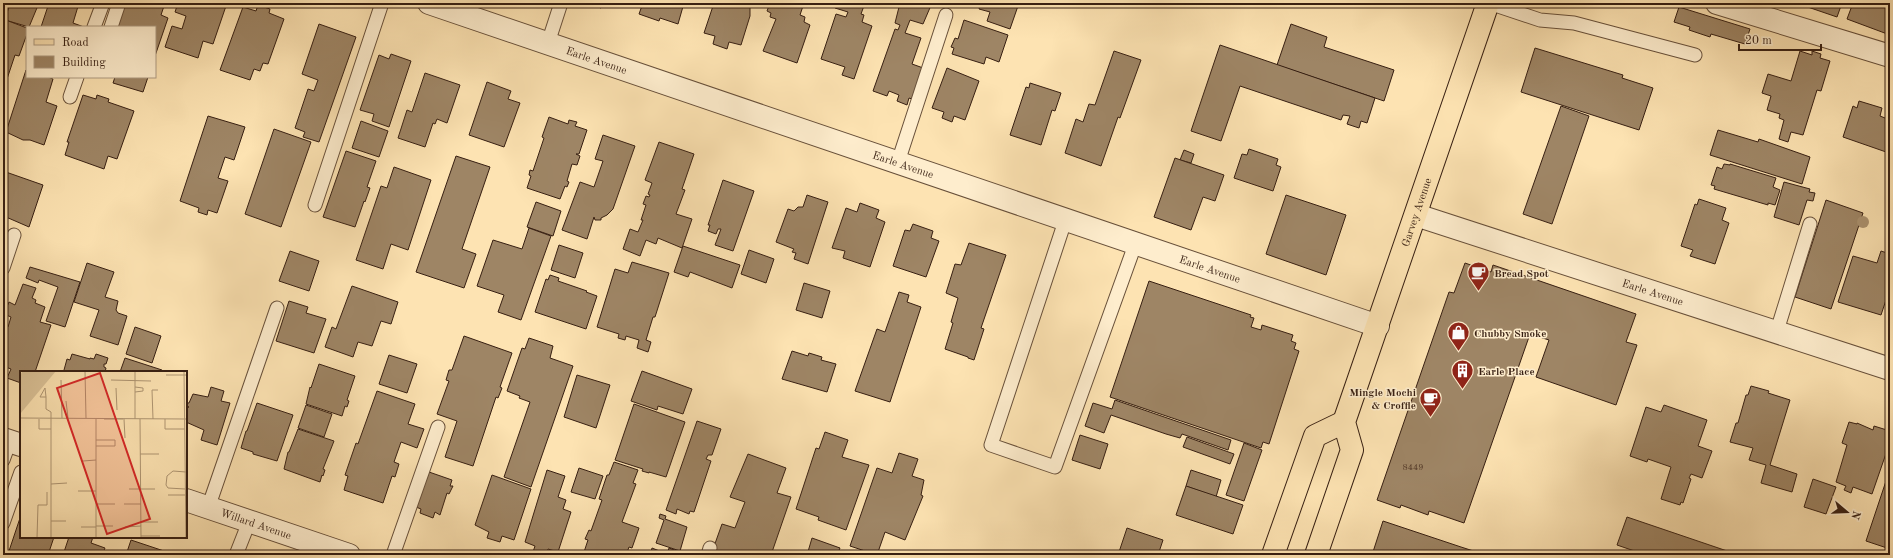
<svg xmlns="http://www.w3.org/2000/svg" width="1893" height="558" font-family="'Old Standard TT',serif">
  <rect width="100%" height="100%" fill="#fde3b2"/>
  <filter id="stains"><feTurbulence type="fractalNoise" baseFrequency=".005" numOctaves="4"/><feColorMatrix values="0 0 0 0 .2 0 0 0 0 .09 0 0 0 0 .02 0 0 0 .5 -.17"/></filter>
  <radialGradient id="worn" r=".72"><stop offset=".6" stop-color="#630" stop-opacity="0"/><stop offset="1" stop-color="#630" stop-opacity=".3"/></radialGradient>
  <g fill="#9e8565" stroke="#371f12">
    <polygon points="10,3 39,3 29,27 5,20"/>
    <polygon points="49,3 79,3 73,23 84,27 41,27"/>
    <polygon points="122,3 165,3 161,15 168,18 155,56 155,27 114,27"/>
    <polygon points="178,3 227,3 213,44 203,41 198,58 165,47 172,26 182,29 186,16 175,12"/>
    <polygon points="586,3 603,3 601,8"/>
    <polygon points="643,3 684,3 678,24 660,18 659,21 639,14"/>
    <polygon points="714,3 750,3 750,16 741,45 729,42 727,49 713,44 715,36 704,33"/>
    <polygon points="770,3 804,3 800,15 805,17 804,22 810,25 797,63 763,51 776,19 770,17 771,13 767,11"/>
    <polygon points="837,3 865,3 861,14 864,15 862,22 872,26 854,79 842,75 845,67 821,59 836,14 846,17 848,12 835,8"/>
    <polygon points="900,3 932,3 923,24 910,20 905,33 921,38 912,64 926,69 915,100 909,98 907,105 897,101 899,95 889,91 887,96 873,91 895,29 898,30 900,25 895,23"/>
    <polygon points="981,3 1019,3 1010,29 987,21 990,12 979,9"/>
    <polygon points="1796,3 1842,3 1837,17"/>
    <polygon points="1853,3 1890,3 1890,35 1847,19"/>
    <polygon points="258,5 270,9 269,13 284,19 268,64 263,63 260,71 254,69 250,80 220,70 243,7 256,11"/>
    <polygon points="1679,7 1750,29 1745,44 1711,34 1710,37 1689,30 1690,27 1674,22"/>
    <polygon points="3,19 27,28 27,34 19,56 15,55 3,91"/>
    <polygon points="964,20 1008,35 999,62 986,57 984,64 952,54 954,48 951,47 955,38 958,39"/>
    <polygon points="319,24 356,37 319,142 303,137 305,132 295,128 308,89 314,91 318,80 302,74"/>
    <polygon points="1291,24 1327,37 1324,47 1394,70 1384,101 1277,65"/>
    <polygon points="1220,45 1375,98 1367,123 1361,121 1359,128 1347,124 1350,116 1343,115 1341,120 1240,86 1221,141 1191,131"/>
    <polygon points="1535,48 1623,75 1622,78 1653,88 1639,130 1521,92"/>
    <polygon points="1114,51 1141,60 1120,118 1118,117 1101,166 1065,153 1076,119 1083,122 1089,104 1095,105"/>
    <polygon points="1800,51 1812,55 1812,51 1821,54 1820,58 1830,61 1821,91 1817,90 1803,135 1791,132 1788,142 1779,139 1784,120 1779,118 1780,114 1767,110 1771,96 1762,93 1768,74 1791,81"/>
    <polygon points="391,54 411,61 389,127 372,121 374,114 360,110 379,55 389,59"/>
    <polygon points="947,68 979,81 965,120 954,116 952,122 942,118 944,112 932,108"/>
    <polygon points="26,70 27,77 48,77 53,79 46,102 57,106 44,145 30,140 23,140 6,132"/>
    <polygon points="425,73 460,85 447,123 437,119 435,124 433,123 425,147 398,138 407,110 412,112"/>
    <polygon points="115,77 148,77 143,92 113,83"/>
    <polygon points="487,82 511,91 508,99 520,103 504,147 469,135"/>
    <polygon points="1030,83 1061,93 1055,111 1052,110 1041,145 1010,135 1026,87 1029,88"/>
    <polygon points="83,95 96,99 97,95 109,99 108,102 134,111 117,159 108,156 104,169 65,155 69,142 67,142"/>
    <polygon points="1859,101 1882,108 1880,116 1890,120 1889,153 1843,137 1853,106 1857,108"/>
    <polygon points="1561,106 1589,116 1552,224 1523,214"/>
    <polygon points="208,116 245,127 234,160 225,157 218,178 228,181 217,213 208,210 207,215 198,212 199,208 180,201"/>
    <polygon points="549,117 568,124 569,120 577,122 575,126 587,130 579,154 576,154 580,156 577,165 572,164 567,181 569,182 567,187 565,186 560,199 527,188 531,176 529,175 530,170 533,171 544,138 542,137"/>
    <polygon points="361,121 388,131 379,157 352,148"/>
    <polygon points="274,129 311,142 281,227 245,214"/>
    <polygon points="1718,130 1758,142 1759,139 1810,157 1802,184 1710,155"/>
    <polygon points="603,135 635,146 613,209 607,215 601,218 601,220 595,220 594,217 587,239 562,230 580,182 594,187 603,161 595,159"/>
    <polygon points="659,142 694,154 682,189 685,190 676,214 692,219 682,248 658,238 656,244 646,240 640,256 623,249 630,229 638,232 643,220 641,220 646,205 643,204 646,196 649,197 650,195 648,194 652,183 645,180"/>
    <polygon points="1249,149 1278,159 1276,165 1281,167 1273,191 1234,178 1242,154 1247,155"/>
    <polygon points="1184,150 1194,154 1191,163 1180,160"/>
    <polygon points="346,151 376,161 367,187 370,188 365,202 364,201 355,227 323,217"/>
    <polygon points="456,156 490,167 462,249 476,254 464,288 416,272"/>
    <polygon points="1175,158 1224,175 1215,201 1203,197 1191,230 1154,217"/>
    <polygon points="1724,164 1730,165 1730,164 1776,178 1773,187 1780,190 1775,205 1768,203 1768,205 1714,189 1715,186 1711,185 1717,167 1722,169"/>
    <polygon points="394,167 431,180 408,250 391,244 383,269 356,260 381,186 387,188"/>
    <polygon points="3,171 43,185 29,227 6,217 3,227"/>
    <polygon points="723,180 754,191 733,251 715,245 721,229 718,229 716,234 708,231 710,225 708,225"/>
    <polygon points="1784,182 1810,189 1809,192 1815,193 1813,201 1807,200 1799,225 1774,217"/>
    <polygon points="807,195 828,202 808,264 794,259 796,253 792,252 794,249 776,242 788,209 794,211 798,207 803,207"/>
    <polygon points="1286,195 1346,215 1326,275 1266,254"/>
    <polygon points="1699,199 1726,208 1722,220 1729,223 1715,264 1690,256 1693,250 1681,246 1695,204 1697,205"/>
    <polygon points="1826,200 1863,213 1831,309 1795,297"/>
    <polygon points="536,202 561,211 553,236 527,227"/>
    <polygon points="860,203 879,210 876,218 885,222 870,267 843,258 845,251 832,248 846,208 857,212"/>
    <polygon points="913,224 933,231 931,238 939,241 926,277 893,266 905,230 910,231"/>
    <polygon points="529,228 551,236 521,320 498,312 504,295 477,286 493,240 522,249"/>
    <polygon points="969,243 1006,255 981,328 984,329 974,360 968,358 968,357 945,349 953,323 951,322 958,298 946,293 955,264 961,265"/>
    <polygon points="559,245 583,253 575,278 551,270"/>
    <polygon points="683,246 740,265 732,288 690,272 688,277 674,272"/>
    <polygon points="749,250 774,259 766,283 741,274"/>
    <polygon points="290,251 319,261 309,291 279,281"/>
    <polygon points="1881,251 1890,254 1890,288 1881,315 1838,302 1853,256 1877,263"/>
    <polygon points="632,262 669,273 655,317 653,317 646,340 651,342 648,352 637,348 639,340 626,336 625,340 618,338 619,334 597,327 615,269 628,273"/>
    <polygon points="87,263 114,272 105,297 118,301 116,310 118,313 127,316 118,345 90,336 99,310 74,302"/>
    <polygon points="1465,263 1491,272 1493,265 1636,314 1626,342 1637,345 1616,405 1536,377 1549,340 1530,334 1464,523 1429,511 1428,515 1401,505 1400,508 1377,500 1449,292 1454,293"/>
    <polygon points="30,267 80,282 65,327 46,321 58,287 39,280 38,283 26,278"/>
    <polygon points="550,275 559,278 558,281 587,291 586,292 597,296 586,329 535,312 546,279 548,280"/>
    <polygon points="1149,281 1251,315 1250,317 1254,318 1251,327 1261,330 1262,325 1293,335 1291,341 1296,343 1294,349 1299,351 1269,444 1263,442 1261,448 1110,397"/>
    <polygon points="804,283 830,291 822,318 796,310"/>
    <polygon points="23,284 36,288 32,298 36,300 35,303 45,307 40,322 51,325 35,372 21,372 21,383 7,378 11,369 3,366 3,332 5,326 8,327 11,317 4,314 9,302 15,305"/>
    <polygon points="352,286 398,302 391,324 381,321 372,346 358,342 353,357 325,347 332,327 336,329"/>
    <polygon points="899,292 909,295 907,302 921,307 890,402 855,391 877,329 885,332"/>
    <polygon points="289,301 308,307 306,313 326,319 314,353 276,341"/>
    <polygon points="135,327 161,336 152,363 126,354"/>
    <polygon points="464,336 512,353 500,387 502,388 498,398 496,397 473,466 445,457 457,421 437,414 449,381 446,380 449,370 452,370"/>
    <polygon points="529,338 553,346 550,358 573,366 531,487 504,477 530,402 519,398 520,396 507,391 522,348 525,349"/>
    <polygon points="792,351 808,356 809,353 822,357 821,360 836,364 827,392 782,379"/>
    <polygon points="72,354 90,359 90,358 94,359 96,354 108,358 106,364 104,364 104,367 106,368 105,372 66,372 64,370 67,359 70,360"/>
    <polygon points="389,355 417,364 407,393 379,384"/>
    <polygon points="125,358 162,370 161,372 120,372"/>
    <polygon points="319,364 355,376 347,400 349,401 347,407 345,406 342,416 306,404 310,387 311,388"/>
    <polygon points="642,371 692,389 683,414 658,406 657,410 631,401"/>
    <polygon points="577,375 610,385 596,428 564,417"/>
    <polygon points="1751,386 1769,391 1768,393 1790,400 1770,465 1797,474 1792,492 1761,483 1766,465 1749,460 1753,448 1730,442 1736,423 1738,423 1746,395 1748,395"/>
    <polygon points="211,387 224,391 221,401 230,403 217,445 201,440 204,430 186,422 186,408 189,407 186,406 186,403 189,403 193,394 208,397"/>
    <polygon points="377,391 415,404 408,424 424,429 417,448 401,442 394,462 399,464 395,477 392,476 383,503 344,490 348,476 345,475 356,443 358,444"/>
    <polygon points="1115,400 1231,440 1228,450 1182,434 1180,438 1166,434 1111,415 1104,433 1085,426 1093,403 1112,409"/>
    <polygon points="257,403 293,415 277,461 253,454 253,452 241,448 246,431 247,431"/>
    <polygon points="634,404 685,422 666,477 649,472 649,473 642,471 643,469 615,460"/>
    <polygon points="306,405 332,414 324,437 298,428"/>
    <polygon points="1664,405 1707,420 1698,446 1712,451 1702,478 1691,474 1689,478 1691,479 1683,503 1681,502 1680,505 1661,499 1671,467 1648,459 1647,462 1630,456 1646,407 1661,412"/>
    <polygon points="697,421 721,429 712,455 708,455 706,459 711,461 694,512 690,511 689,514 677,509 676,514 666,510"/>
    <polygon points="1849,422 1857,424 1857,423 1873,430 1874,426 1890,431 1890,442 1872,494 1853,487 1851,493 1844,490 1846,486 1836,482 1847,445 1842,443"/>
    <polygon points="298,429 334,441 323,469 325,470 323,476 322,475 320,482 284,469 288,452 289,452"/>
    <polygon points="825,432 848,440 842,457 869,465 846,530 818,520 819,517 796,509 816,448 819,449"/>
    <polygon points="1080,435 1108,444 1100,469 1072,460"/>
    <polygon points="1187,437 1234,454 1230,464 1183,447"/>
    <polygon points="1244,443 1262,450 1244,501 1226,495"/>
    <polygon points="899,453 918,459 912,476 924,480 921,495 923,496 905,540 885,532 877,555 850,546 877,468 892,473"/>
    <polygon points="748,454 786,468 777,493 791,497 771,555 719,555 712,552 722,524 735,528 745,502 730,497"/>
    <polygon points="614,462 638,470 633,483 636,484 622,522 639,528 632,548 629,547 626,555 583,555 588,540 585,539 589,530 591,531 602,500 599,499 607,475 609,475"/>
    <polygon points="579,468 603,476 595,499 571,492"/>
    <polygon points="547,470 565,476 558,497 566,500 563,509 571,512 558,552 548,549 546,555 544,555 533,552 535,546 525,542"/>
    <polygon points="1191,470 1221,480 1216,497 1186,486"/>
    <polygon points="429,472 452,480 450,486 453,486 449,494 447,493 440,515 435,512 433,518 420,513 421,509 416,507"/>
    <polygon points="492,475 531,489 514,540 502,536 500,542 487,538 489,532 475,525"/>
    <polygon points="1888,475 1890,476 1890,549 1866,541"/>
    <polygon points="1813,479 1836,487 1826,514 1804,507"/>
    <polygon points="1186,486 1243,505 1233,534 1176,515"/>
    <polygon points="660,514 666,516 665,519 687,527 680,551 656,543 664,520 659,518"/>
    <polygon points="21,515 21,537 54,537 48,555 18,555 9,551"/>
    <polygon points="1627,517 1736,554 1736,555 1646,555 1617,545"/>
    <polygon points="1383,521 1461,547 1486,555 1372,555"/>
    <polygon points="1127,528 1163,540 1158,555 1118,555"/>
    <polygon points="69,537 93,537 91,543 105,548 102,555 63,555"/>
    <polygon points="812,538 840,548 837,555 807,555"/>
    <polygon points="131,540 170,553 170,555 126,555"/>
    <polygon points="652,548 667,554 669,548 680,552 679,555 650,555"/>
  </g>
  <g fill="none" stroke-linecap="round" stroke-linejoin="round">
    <defs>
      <g id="lane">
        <polyline points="1489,3 1540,20 1574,23 1695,55"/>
        <polyline points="94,27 103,3"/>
        <polyline points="111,27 119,3"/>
        <polyline points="548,43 561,3"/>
        <polyline points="70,97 77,77"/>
        <polyline points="898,162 946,15"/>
        <polyline points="315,205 382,3"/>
        <polyline points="1066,218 991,445 1055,467 1136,242"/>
        <polyline points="3,268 14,235"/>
        <polyline points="1776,334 1810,224"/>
        <polyline points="3,460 10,441"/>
        <polyline points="208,508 277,308"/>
        <polyline points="3,523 21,472"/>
        <polyline points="236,555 249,522"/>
        <polyline points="393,555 438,427"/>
        <polyline points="708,555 710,548"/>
      </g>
      <g id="street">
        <path id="s1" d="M429,3l949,323"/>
        <polyline points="1717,3 1890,56"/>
        <path id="s2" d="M1416,215l474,154"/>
        <polyline points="3,439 21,445"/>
        <path id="s3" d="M186,500l163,55"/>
      </g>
      <g id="primary">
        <polyline points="1273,555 1315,436 1344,422"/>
        <path id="s4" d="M1316,555l36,-105 -8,-28 144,-419"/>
      </g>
    </defs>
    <use href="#lane" stroke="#68503a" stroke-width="15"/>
    <use href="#street" stroke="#68503a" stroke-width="24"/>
    <use href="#primary" stroke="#371f12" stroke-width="24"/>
    <use href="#lane" stroke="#feedcd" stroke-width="13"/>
    <use href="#street" stroke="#feedcd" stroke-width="22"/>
    <use href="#primary" stroke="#fde3b2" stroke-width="22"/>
  </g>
  <circle fill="#ab9270" cx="1863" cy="222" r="6"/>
  <defs>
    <symbol id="cafe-pin" viewBox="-11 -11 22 30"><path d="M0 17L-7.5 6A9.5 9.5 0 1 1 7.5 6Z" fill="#8f2418" stroke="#feedcd"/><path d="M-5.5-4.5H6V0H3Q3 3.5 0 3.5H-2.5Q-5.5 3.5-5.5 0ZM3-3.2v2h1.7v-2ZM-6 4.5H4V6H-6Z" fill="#fff"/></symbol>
    <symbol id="shop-pin" viewBox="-11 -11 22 30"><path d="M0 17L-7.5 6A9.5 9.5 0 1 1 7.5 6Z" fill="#8f2418" stroke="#feedcd"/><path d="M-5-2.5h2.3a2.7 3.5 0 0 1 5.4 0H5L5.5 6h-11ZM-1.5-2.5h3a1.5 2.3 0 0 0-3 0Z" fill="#fff"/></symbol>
    <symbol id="building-pin" viewBox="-11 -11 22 30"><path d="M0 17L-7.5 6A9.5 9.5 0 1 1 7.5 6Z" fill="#8f2418" stroke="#feedcd"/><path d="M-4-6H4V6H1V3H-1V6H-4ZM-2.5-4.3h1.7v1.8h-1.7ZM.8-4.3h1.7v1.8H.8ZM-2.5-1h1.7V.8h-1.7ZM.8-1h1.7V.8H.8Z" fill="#fff"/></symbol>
  </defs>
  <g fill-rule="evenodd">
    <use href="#cafe-pin" x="1466" y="260" width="25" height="34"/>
    <use href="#shop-pin" x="1446" y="320" width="25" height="34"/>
    <use href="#building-pin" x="1450" y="358" width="25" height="34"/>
    <use href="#cafe-pin" x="1418" y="386" width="25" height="34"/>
  </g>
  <g text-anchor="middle" stroke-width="3" stroke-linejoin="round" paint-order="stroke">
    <g font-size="9" fill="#513827">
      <text x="1413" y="470">8449</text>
    </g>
    <g font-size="11" fill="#371f12" stroke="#feedcd">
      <text dy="4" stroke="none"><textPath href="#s1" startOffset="177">Earle Avenue</textPath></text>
      <text dy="4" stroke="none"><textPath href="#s1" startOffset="501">Earle Avenue</textPath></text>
      <text dy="4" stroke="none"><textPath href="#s4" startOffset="362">Garvey Avenue</textPath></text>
      <text dy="4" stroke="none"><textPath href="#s1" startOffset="825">Earle Avenue</textPath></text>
      <text dy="4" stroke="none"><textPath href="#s2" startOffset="249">Earle Avenue</textPath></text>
      <text dy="4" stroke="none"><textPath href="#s3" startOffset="74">Willard Avenue</textPath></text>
    </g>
    <g font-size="11" font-weight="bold" fill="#371f12" stroke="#feedcd" text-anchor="start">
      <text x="1494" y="277">Bread Spot</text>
      <text x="1474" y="337">Chubby Smoke</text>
      <text x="1478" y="375">Earle Place</text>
      <text x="1416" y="396" text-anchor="end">Mingle Mochi<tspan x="1416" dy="13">&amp; Croffle</tspan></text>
    </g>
  </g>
  <g transform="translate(20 371)">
    <rect width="167" height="167" fill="#fde3b2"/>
    <path d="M3,0h33l-36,43v-39z" fill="#dbc297"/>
    <path fill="none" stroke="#ae9572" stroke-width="1" d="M65,0l1,47M115,0v48M164,0l2,167M146,4h21M41,9l1,38M91,9l40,1M115,16l8,1v3l-8,1M96,17l1,22M26,26h-6l5,-9 1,9v12l5,3v126M46,30l2,17M0,47l167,1M19,48v10h12M76,48v119M84,48h19M104,48l1,19M120,48l1,119M133,48l-1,-29h6M145,48v10h20M76,69h19v6h-19M120,83h19M63,90l13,-1M31,113l16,-1M109,118h26M165,118l-17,-1 -2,-3 1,-9 6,-5 13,1M58,120h18M148,124h18M76,133h19M104,133h17M31,150h15M121,151h17M76,155h17M61,156h15M105,156l16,-1M121,165h19M17,167l1,-33h9v-13"/>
    <path fill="#d62828" fill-opacity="0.15" stroke="#d62828" stroke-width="2" d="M80,2l50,146 -43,15 -50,-146z"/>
    <rect width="167" height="167" fill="none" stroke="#371f12" stroke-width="2"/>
  </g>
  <rect width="1893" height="558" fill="none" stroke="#fde3b2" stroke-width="16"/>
  <rect x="4" y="4" width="1885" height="550" fill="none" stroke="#371f12" stroke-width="2"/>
  <rect x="8" y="8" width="1877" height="542" fill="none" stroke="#371f12"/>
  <rect x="26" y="26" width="130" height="52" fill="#feedcd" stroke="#ae9b82"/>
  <rect x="34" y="39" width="20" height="6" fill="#fde3b2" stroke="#ae9b82"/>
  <text x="62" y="46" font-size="12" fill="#371f12">Road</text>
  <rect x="34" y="56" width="20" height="12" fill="#9e8565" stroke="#ae9b82"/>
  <text x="62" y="66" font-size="12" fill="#371f12">Building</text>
  <g transform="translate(1847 512) rotate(109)" stroke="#feedcd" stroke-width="3" paint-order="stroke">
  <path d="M0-3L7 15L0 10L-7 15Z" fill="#371f12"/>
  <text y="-6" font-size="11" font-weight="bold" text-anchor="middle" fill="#371f12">N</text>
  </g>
  <path d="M1739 44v6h82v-6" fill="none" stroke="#371f12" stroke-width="2"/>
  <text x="1745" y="44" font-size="12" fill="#371f12" stroke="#feedcd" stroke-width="3" paint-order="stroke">20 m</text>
  <rect width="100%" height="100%" filter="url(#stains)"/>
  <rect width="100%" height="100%" fill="url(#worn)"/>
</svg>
